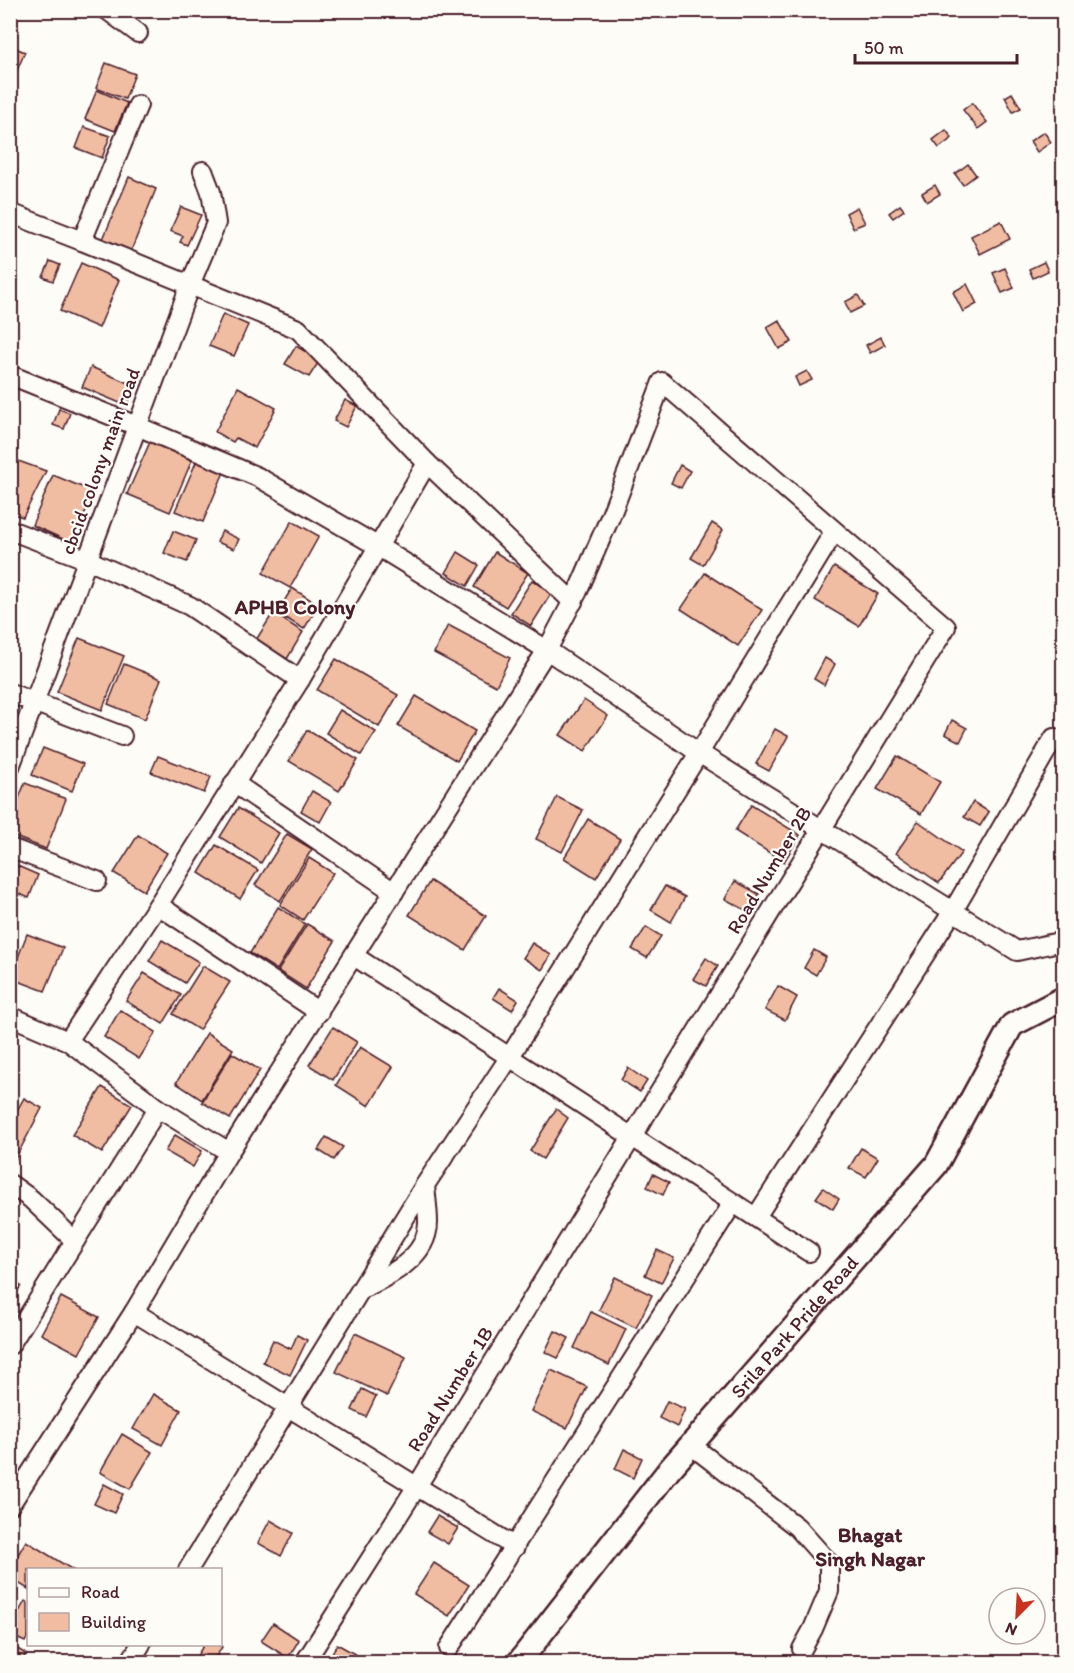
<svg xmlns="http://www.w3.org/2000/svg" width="1074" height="1673" font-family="Itim,sans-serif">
  <rect width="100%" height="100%" fill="#fdfcf7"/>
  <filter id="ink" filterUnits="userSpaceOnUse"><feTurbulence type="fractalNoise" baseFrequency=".0167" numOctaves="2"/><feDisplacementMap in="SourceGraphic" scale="12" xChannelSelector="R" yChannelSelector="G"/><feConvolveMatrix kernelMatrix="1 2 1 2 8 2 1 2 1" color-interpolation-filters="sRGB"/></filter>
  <g filter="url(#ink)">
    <g fill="#f0bca2" stroke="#4a1f2b" stroke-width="1.5">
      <polygon points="13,47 25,52 15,75 10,73 10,54"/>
      <polygon points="106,63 135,74 125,99 96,88"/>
      <polygon points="97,90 127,103 115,131 85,119"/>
      <polygon points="1012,93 1021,108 1013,112 1005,97"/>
      <polygon points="972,103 987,122 978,129 963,110"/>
      <polygon points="84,127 110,136 102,158 76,148"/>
      <polygon points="946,130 952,138 939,148 933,140"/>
      <polygon points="1044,132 1051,142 1037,152 1030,141"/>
      <polygon points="968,164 976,175 963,185 955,174"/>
      <polygon points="129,177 156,189 131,251 103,239"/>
      <polygon points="935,185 940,194 927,202 922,193"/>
      <polygon points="900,205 904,210 893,218 889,213"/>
      <polygon points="181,207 201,215 187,245 180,242 183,236 170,231"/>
      <polygon points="857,207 865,223 853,228 846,213"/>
      <polygon points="1001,221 1010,239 980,254 971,236"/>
      <polygon points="50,261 60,265 53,281 43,277"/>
      <polygon points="1044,262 1048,271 1033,278 1029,269"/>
      <polygon points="81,263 119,280 99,328 60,311"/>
      <polygon points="1005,268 1014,288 1002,293 993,273"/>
      <polygon points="967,284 977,304 963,312 953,292"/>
      <polygon points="858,295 864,306 850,313 845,302"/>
      <polygon points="223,314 248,325 234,356 209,346"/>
      <polygon points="779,320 792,342 779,349 767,327"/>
      <polygon points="881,337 885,345 870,353 866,345"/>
      <polygon points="296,346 320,360 309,377 285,364"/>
      <polygon points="91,367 135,386 127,406 82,387"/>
      <polygon points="807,371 812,380 799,386 795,377"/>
      <polygon points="238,387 276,408 255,448 236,438 233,442 215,432"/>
      <polygon points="345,400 357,406 346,427 334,421"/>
      <polygon points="59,409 70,413 64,429 53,425"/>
      <polygon points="150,442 192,460 170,512 127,494"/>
      <polygon points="10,458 46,471 23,517 10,513"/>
      <polygon points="197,460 224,472 203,522 175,511"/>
      <polygon points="680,465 690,471 681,488 671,483"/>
      <polygon points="53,475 94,492 72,543 32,525"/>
      <polygon points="292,521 319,536 290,588 263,573"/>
      <polygon points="712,523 723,530 703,565 691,558"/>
      <polygon points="173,531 196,540 187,562 164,553"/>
      <polygon points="222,531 239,539 234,549 217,542"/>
      <polygon points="458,552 479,565 467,586 446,573"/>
      <polygon points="495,552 528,573 506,607 474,587"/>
      <polygon points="834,567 878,594 859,626 815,600"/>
      <polygon points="705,573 762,610 738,646 681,609"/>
      <polygon points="532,580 552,592 531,626 511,613"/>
      <polygon points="292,588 319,605 304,629 277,613"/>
      <polygon points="273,613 303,632 287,659 256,640"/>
      <polygon points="448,625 510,658 496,686 434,653"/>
      <polygon points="79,638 124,656 102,710 57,692"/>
      <polygon points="825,658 835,664 824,685 814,679"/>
      <polygon points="336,659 398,695 379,727 317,690"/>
      <polygon points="124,664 161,679 145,719 108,704"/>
      <polygon points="416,696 475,731 457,761 398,726"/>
      <polygon points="584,700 608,716 585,751 560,735"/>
      <polygon points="340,710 376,732 361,755 326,733"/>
      <polygon points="952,720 967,728 960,742 945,734"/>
      <polygon points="775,729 788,736 769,771 756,764"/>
      <polygon points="307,730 358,760 339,791 289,761"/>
      <polygon points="43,748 83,764 72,791 32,775"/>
      <polygon points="158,756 211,777 204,793 151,772"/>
      <polygon points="897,756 940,782 921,814 877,789"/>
      <polygon points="25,783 66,799 46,849 10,835 10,820"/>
      <polygon points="312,791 331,802 320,822 301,811"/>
      <polygon points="557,797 583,810 562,852 536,839"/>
      <polygon points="973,802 989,812 980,826 964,817"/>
      <polygon points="751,805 800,835 784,862 735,831"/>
      <polygon points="238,808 279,833 261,863 220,837"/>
      <polygon points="588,819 620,839 596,878 564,858"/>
      <polygon points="918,821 962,852 939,883 896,853"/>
      <polygon points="287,834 312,849 280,901 255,885"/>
      <polygon points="138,835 167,853 144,891 114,873"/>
      <polygon points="216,845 258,870 240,899 199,873"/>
      <polygon points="309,858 333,873 303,920 280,905"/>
      <polygon points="13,864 38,875 29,898 10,890 10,870"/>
      <polygon points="430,881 486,916 465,950 409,915"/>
      <polygon points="735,881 759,894 749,912 725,899"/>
      <polygon points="665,886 685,897 671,922 651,910"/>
      <polygon points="278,907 305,924 277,970 250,953"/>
      <polygon points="307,924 335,941 306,989 278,971"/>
      <polygon points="646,927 661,936 647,958 632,949"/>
      <polygon points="27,934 63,948 45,991 10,978"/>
      <polygon points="162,940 199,962 185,983 149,961"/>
      <polygon points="532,943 551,955 542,970 523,958"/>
      <polygon points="814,950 826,957 816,975 804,968"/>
      <polygon points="706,958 718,966 706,986 693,979"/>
      <polygon points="203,966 230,982 199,1030 173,1014"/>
      <polygon points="144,973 181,995 163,1024 126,1001"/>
      <polygon points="778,986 797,997 785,1020 765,1010"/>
      <polygon points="499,988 518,1000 512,1010 493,998"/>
      <polygon points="120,1010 156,1032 139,1059 104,1037"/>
      <polygon points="333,1027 357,1042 333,1080 309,1065"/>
      <polygon points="207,1033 233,1049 202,1100 176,1083"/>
      <polygon points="360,1047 393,1067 369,1106 336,1085"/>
      <polygon points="232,1053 260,1070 230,1119 202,1102"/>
      <polygon points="628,1068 647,1081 640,1092 621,1080"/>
      <polygon points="102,1087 132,1105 102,1153 72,1135"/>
      <polygon points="24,1098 42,1108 14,1161 10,1159 10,1123"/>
      <polygon points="556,1109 568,1118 543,1159 530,1151"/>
      <polygon points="175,1135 202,1151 193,1167 165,1151"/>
      <polygon points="326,1137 343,1147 334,1160 318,1150"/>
      <polygon points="861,1148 878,1158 866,1177 849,1168"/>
      <polygon points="653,1174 669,1182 663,1195 647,1187"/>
      <polygon points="823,1188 839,1199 833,1209 816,1198"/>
      <polygon points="657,1250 674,1258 661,1283 645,1275"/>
      <polygon points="615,1277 652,1295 636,1328 599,1310"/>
      <polygon points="10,1280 21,1286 10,1302"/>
      <polygon points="61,1297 99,1317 79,1354 41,1334"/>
      <polygon points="591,1312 626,1329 609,1365 574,1348"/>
      <polygon points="555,1331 569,1338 558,1358 545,1352"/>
      <polygon points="355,1333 406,1357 387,1396 336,1372"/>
      <polygon points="297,1335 307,1340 290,1375 263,1362 273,1340 291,1349"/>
      <polygon points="551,1370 587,1387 567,1428 531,1411"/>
      <polygon points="362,1389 376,1396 366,1417 352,1410"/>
      <polygon points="153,1394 181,1410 162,1445 133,1429"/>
      <polygon points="667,1401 685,1409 677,1427 659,1418"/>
      <polygon points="122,1434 152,1452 130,1489 100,1472"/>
      <polygon points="624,1449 642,1458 633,1478 615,1469"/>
      <polygon points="104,1484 123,1494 114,1513 94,1504"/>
      <polygon points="437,1516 458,1528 448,1544 427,1532"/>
      <polygon points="270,1520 293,1533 281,1556 258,1543"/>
      <polygon points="26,1541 73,1570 28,1570 28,1589 10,1578 10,1568"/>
      <polygon points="434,1563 469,1585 449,1616 414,1594"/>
      <polygon points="25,1601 28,1603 28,1636 25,1642 10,1635 10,1628"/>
      <polygon points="273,1623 299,1640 288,1658 261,1641"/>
      <polygon points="204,1644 218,1644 222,1647 213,1662 194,1661"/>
      <polygon points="337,1644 369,1662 327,1662"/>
      <polygon points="11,1645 26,1654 21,1662 10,1662"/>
    </g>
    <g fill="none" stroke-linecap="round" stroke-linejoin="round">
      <defs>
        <g id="minor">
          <polyline points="107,10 138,33"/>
          <polyline points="10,213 82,241"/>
          <polyline points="10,375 137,426 258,477 379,547 547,650 699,753 1017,951 1064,941"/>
          <polyline points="427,463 573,602"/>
          <polyline points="10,530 88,560 190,606 300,680"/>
          <polyline points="10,693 122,736"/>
          <polyline points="10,767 190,285 216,223 211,192 203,171"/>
          <polyline points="234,783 394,892"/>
          <polyline points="10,848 97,881"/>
          <polyline points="158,905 319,1012"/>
          <polyline points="354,956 809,1252"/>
          <polyline points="10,1016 68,1041 158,1108 229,1152"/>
          <polyline points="68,1041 158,905 300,680 427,463 298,329 82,241 138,105"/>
          <polyline points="10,1184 31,1199 75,1241"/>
          <polyline points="756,1217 953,911 1054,738"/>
          <path d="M362,1289c27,-13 65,-31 66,-66 0,-13 -2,-25 -3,-38"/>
          <polyline points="134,1312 515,1547"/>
          <polyline points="10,1345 158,1108"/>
          <polyline points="691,1445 797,1527 829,1563 829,1591 813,1629 802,1649"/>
          <polyline points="10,1505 134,1312 229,1152 547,650 578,591 611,515 662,382 946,627 417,1486 305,1662"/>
          <polyline points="188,1570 425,1185 509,1058 699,753 834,532"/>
          <polyline points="449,1648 733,1203"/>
          <polyline points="130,1662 141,1644"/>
        </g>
        <g id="tertiary">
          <path id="s1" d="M519,1662l150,-192 267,-305 76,-140 52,-27"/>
        </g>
      </defs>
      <use href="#minor" stroke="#4a1f2b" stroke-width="22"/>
      <use href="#tertiary" stroke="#4a1f2b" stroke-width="27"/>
      <use href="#minor" stroke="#fdfcf7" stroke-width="18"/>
      <use href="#tertiary" stroke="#fdfcf7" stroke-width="22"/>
    </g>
  </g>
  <g text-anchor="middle" stroke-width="4.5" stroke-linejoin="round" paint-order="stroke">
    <g font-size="20" fill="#4a1f2b" stroke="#fdfcf7">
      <text transform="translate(100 461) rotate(-70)" y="7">cbcid colony main road</text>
      <text transform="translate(769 870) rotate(-59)" y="7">Road Number 2B</text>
      <text dy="7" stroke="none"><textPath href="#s1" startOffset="434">Srila Park Pride Road</textPath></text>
      <text transform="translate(450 1389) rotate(-58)" y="7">Road Number 1B</text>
    </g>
    <g font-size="21" font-weight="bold" fill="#4a1f2b" stroke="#fdfcf7">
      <text x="295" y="614">APHB Colony</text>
      <text x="870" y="1542">Bhagat<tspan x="870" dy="24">Singh Nagar</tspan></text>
    </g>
  </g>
  <rect width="1074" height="1673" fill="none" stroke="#fdfcf7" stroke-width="36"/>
  <rect x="18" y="18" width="1038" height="1637" fill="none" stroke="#4a1f2b" stroke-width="2" filter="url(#ink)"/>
  <rect x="27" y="1568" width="195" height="78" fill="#fdfcf7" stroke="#b5a4a5" stroke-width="1.5"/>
  <rect x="39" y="1588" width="30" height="9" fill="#fdfcf7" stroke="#b5a4a5" stroke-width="1.5"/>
  <text x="81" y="1598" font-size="18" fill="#4a1f2b">Road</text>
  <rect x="39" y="1613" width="30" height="18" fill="#f0bca2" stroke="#b5a4a5" stroke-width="1.5"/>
  <text x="81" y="1628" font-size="18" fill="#4a1f2b">Building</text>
  <g transform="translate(1017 1616) rotate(204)"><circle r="28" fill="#fdfcf7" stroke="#b5a4a5" stroke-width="1.5"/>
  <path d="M0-4.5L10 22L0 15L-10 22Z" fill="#c8321e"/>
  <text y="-9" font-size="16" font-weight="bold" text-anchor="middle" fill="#4a1f2b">N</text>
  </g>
  <path d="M855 54v9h162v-9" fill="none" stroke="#4a1f2b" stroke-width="3"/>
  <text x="864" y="54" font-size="18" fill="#4a1f2b" stroke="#fdfcf7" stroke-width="4.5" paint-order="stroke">50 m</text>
</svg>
